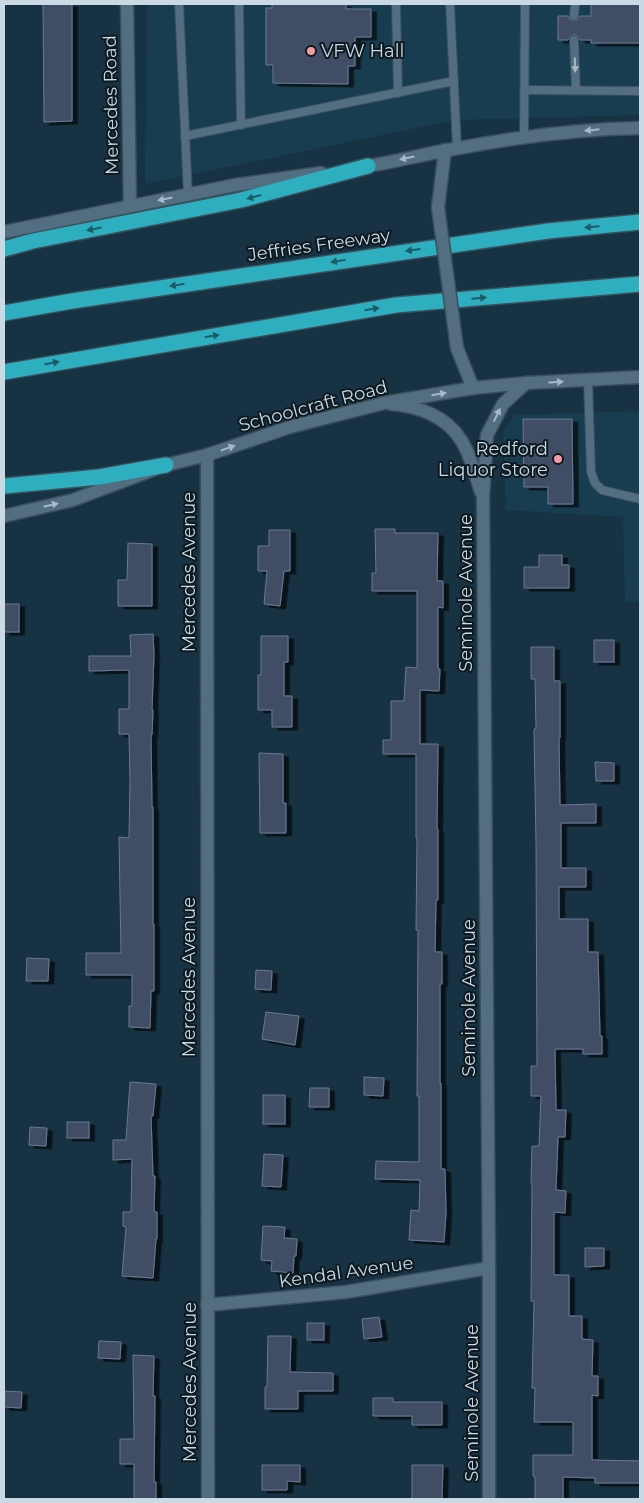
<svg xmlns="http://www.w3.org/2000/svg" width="644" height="1503" font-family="Montserrat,sans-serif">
  <defs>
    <filter id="shadow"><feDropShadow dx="5.5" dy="3" stdDeviation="0" flood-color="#0009"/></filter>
  </defs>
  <rect width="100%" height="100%" fill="#173242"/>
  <g fill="#193d50">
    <polygon points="147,4 640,4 640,115 455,120 145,184"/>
    <polygon points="640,411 640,602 625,602 623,517 506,510 503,432 514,415"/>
  </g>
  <g fill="#404d65" stroke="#6b7892" filter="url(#shadow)">
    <polygon points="43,4 72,4 72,121 44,122"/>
    <polygon points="272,4 346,4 346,9 371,9 371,37 355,37 355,66 348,66 348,84 273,83 273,65 266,65 266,8 272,8"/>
    <polygon points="591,4 640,4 640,43 591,43 591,40 580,40 578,37 574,34 571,36 568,40 558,40 558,16 568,16 570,20 576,21 580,16 591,16"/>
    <polygon points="523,419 572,419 573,504 548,504 548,487 524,487"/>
    <polygon points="375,529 395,529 395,533 438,533 437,581 443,581 443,608 438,607 438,669 440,669 439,691 420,690 420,744 438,744 437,829 438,829 438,900 436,900 435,952 442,952 442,984 440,984 440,1083 441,1083 441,1169 445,1169 446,1213 444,1242 409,1240 411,1210 419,1211 420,1180 375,1179 376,1161 419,1162 419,1096 417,1096 418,930 416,930 417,838 416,838 416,754 383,754 383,740 391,740 391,701 404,701 406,667 417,668 417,591 372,591 372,573 376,573"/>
    <polygon points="269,530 290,530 290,571 284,571 280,606 264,604 267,571 258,571 258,546 269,546"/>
    <polygon points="128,543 152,544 152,606 118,606 118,580 127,580"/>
    <polygon points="539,555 562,555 562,565 569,565 569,588 524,588 524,567 539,567"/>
    <rect x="4" y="604" width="15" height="28"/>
    <polygon points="153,634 154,654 152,710 153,710 152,735 151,735 152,807 153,807 153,924 154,924 154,991 151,991 150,1028 129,1027 129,1006 132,1006 132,975 86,975 86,953 121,953 119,837 129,838 130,780 129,734 119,734 119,709 129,709 129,670 89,671 89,656 131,656 130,635"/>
    <polygon points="261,636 288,636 288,662 284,662 284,696 292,696 292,727 272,727 272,710 258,710 258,675 261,675"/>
    <rect x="594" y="640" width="20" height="22"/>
    <polygon points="531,647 554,647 554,681 560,681 560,738 559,738 560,805 596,804 596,823 561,823 561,868 586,868 586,887 559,887 559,919 588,919 588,952 598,952 600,1036 602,1036 602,1054 583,1054 583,1049 555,1049 556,1110 566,1110 565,1137 558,1137 556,1190 566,1191 565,1213 554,1212 554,1275 569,1275 569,1316 582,1316 582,1339 593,1340 592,1376 598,1376 598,1396 592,1395 592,1460 640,1461 640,1483 595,1483 595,1478 563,1477 563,1499 535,1499 535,1477 533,1476 533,1455 573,1455 573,1422 534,1422 535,1388 532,1388 534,1301 531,1301 532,1183 531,1183 532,1146 539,1146 541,1096 531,1096 531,1066 537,1066 536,843 534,729 536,729 535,679 531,679"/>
    <polygon points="259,753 283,754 283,803 286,803 286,833 260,833"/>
    <polygon points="595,762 614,763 614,781 596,781"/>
    <polygon points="27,958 49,959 48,981 26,981"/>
    <polygon points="256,970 272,971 271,990 255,989"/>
    <polygon points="266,1012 299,1016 295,1045 262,1039"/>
    <polygon points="364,1077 384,1078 383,1096 364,1095"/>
    <polygon points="130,1082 156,1084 153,1116 151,1116 153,1176 155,1176 154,1212 157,1212 157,1239 156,1239 153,1278 122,1276 126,1227 123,1226 123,1212 131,1212 132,1159 113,1160 113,1140 126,1140"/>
    <polygon points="310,1088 329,1088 329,1107 309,1107"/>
    <rect x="263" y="1095" width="22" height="29"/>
    <rect x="67" y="1122" width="22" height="16"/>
    <polygon points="30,1127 47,1128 46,1146 29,1145"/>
    <polygon points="264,1154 283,1155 281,1187 262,1186"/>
    <polygon points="263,1226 285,1227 284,1238 297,1239 296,1256 294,1256 293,1273 271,1271 272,1261 261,1260"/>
    <polygon points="585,1248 604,1248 604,1266 585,1267"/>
    <polygon points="379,1317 382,1337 364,1339 362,1319"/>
    <rect x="307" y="1323" width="17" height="17"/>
    <polygon points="268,1336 291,1336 290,1372 333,1373 333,1391 298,1391 298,1409 265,1409 265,1387 267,1387"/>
    <polygon points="99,1341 121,1342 120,1359 98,1358"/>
    <polygon points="133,1355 154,1356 153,1396 155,1396 154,1482 156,1482 156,1499 134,1499 134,1464 120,1464 120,1439 134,1439"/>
    <polygon points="5,1391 22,1392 21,1408 4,1407"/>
    <polygon points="373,1398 393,1398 393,1402 442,1402 442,1425 412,1425 412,1416 373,1416"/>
    <polygon points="262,1465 300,1465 300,1482 287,1481 287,1490 262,1490"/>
    <polygon points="412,1465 443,1465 442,1499 412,1499"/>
  </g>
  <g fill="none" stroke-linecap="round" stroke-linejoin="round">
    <defs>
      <g id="lane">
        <polyline points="179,4 188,195"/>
        <polyline points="239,4 241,125"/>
        <polyline points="396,4 398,93"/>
        <polyline points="450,4 457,148"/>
        <polyline points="574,16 575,4"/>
        <polyline points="574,40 576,90"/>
        <polyline points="525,90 640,91"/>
        <polyline points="185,136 454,81"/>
        <polyline points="524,137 525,4"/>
        <polyline points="588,380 591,472 595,483 602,490 640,499"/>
      </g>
      <g id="street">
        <polyline points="127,4 130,206"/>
        <path d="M391,404c27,2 55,12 70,36 10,15 14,35 20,52"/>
        <polyline points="207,455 208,1499"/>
        <polyline points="207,1305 346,1292 489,1268"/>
        <polyline points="489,1499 489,1268 483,497 487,435 503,404 526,383"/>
      </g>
      <g id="secondary">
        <path d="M360,167c32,-4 63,-13 94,-18 62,-12 124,-20 186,-21"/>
        <polyline points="438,207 445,150"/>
        <polyline points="4,232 235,185 321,173"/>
        <polyline points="457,348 473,388"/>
        <polyline points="4,516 73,500 166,465 207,455 290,427 384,403 473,388 526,383 640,377"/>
      </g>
      <g id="highway">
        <polyline points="4,249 33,241 241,200 368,166"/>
        <polyline points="4,313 72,301 548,231 640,222"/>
        <polyline points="4,372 396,305 640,284"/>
        <polyline points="4,486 99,477 166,465"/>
      </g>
    </defs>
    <use href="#lane" stroke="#394f5c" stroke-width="10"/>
    <use href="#street" stroke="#394f5c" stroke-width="15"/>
    <use href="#secondary" stroke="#394f5c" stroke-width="15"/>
    <use href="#highway" stroke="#394f5c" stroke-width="18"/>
    <use href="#lane" stroke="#526e80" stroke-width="8"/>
    <use href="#street" stroke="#526e80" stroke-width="12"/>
    <use href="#secondary" stroke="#526e80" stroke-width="12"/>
    <use href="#highway" stroke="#2eafc0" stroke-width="15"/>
    <defs>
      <polyline id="secondary-bridge" points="438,207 457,348"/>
    </defs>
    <use href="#secondary-bridge" stroke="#394f5c" stroke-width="15" stroke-linecap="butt"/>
    <use href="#secondary-bridge" stroke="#526e80" stroke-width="12"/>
  </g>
  <defs><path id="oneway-solid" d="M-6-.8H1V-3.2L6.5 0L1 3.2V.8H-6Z" transform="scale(1.25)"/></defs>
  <g fill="#a6b9c5">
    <use href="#oneway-solid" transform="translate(575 65) rotate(88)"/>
    <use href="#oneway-solid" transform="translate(592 130) rotate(174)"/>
    <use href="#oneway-solid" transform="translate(407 158) rotate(168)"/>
    <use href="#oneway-solid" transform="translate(165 199) rotate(169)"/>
    <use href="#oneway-solid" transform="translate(556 382) rotate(-3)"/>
    <use href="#oneway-solid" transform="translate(439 394) rotate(-9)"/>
    <use href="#oneway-solid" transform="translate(497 415) rotate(-64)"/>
    <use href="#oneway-solid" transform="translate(228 448) rotate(-19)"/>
    <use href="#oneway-solid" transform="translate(51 505) rotate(-13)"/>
  </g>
  <g fill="#1c5c68">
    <use href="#oneway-solid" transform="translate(254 197) rotate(165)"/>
    <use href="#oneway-solid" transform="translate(592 227) rotate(175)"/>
    <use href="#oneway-solid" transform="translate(94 229) rotate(168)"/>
    <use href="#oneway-solid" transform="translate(413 250) rotate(172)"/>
    <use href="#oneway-solid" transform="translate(338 261) rotate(171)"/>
    <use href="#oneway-solid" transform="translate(177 285) rotate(171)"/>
    <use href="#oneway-solid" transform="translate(479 298) rotate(-5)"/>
    <use href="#oneway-solid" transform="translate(372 309) rotate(-9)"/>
    <use href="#oneway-solid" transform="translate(212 336) rotate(-9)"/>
    <use href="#oneway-solid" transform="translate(52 363) rotate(-10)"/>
  </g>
  <g fill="#f49aa2" stroke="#0d1920" stroke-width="2">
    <circle cx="311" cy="51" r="5"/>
    <circle cx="558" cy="459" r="5"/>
  </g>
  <g text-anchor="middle" stroke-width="4" stroke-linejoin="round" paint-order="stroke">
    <g font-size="18" fill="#cad9e3" stroke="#0d1920" text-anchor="start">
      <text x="321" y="57">VFW Hall</text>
      <text x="548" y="455" text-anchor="end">Redford<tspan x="548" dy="21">Liquor Store</tspan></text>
    </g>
    <g font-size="18" fill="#cad9e3" stroke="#0d1920">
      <text transform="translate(111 105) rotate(-91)" y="6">Mercedes Road</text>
      <text transform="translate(319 245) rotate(-8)" y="6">Jeffries Freeway</text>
      <text transform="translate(313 406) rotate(-15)" y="6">Schoolcraft Road</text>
      <text transform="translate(189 572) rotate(-90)" y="6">Mercedes Avenue</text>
      <text transform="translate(466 593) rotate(-90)" y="6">Seminole Avenue</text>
      <text transform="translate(189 977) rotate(-90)" y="6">Mercedes Avenue</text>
      <text transform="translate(469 998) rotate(-90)" y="6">Seminole Avenue</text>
      <text transform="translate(346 1272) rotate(-8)" y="6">Kendal Avenue</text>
      <text transform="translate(190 1382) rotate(-90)" y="6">Mercedes Avenue</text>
      <text transform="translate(472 1403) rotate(-90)" y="6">Seminole Avenue</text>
    </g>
  </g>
  <rect width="644" height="1503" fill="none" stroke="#cad9e3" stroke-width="10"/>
</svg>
